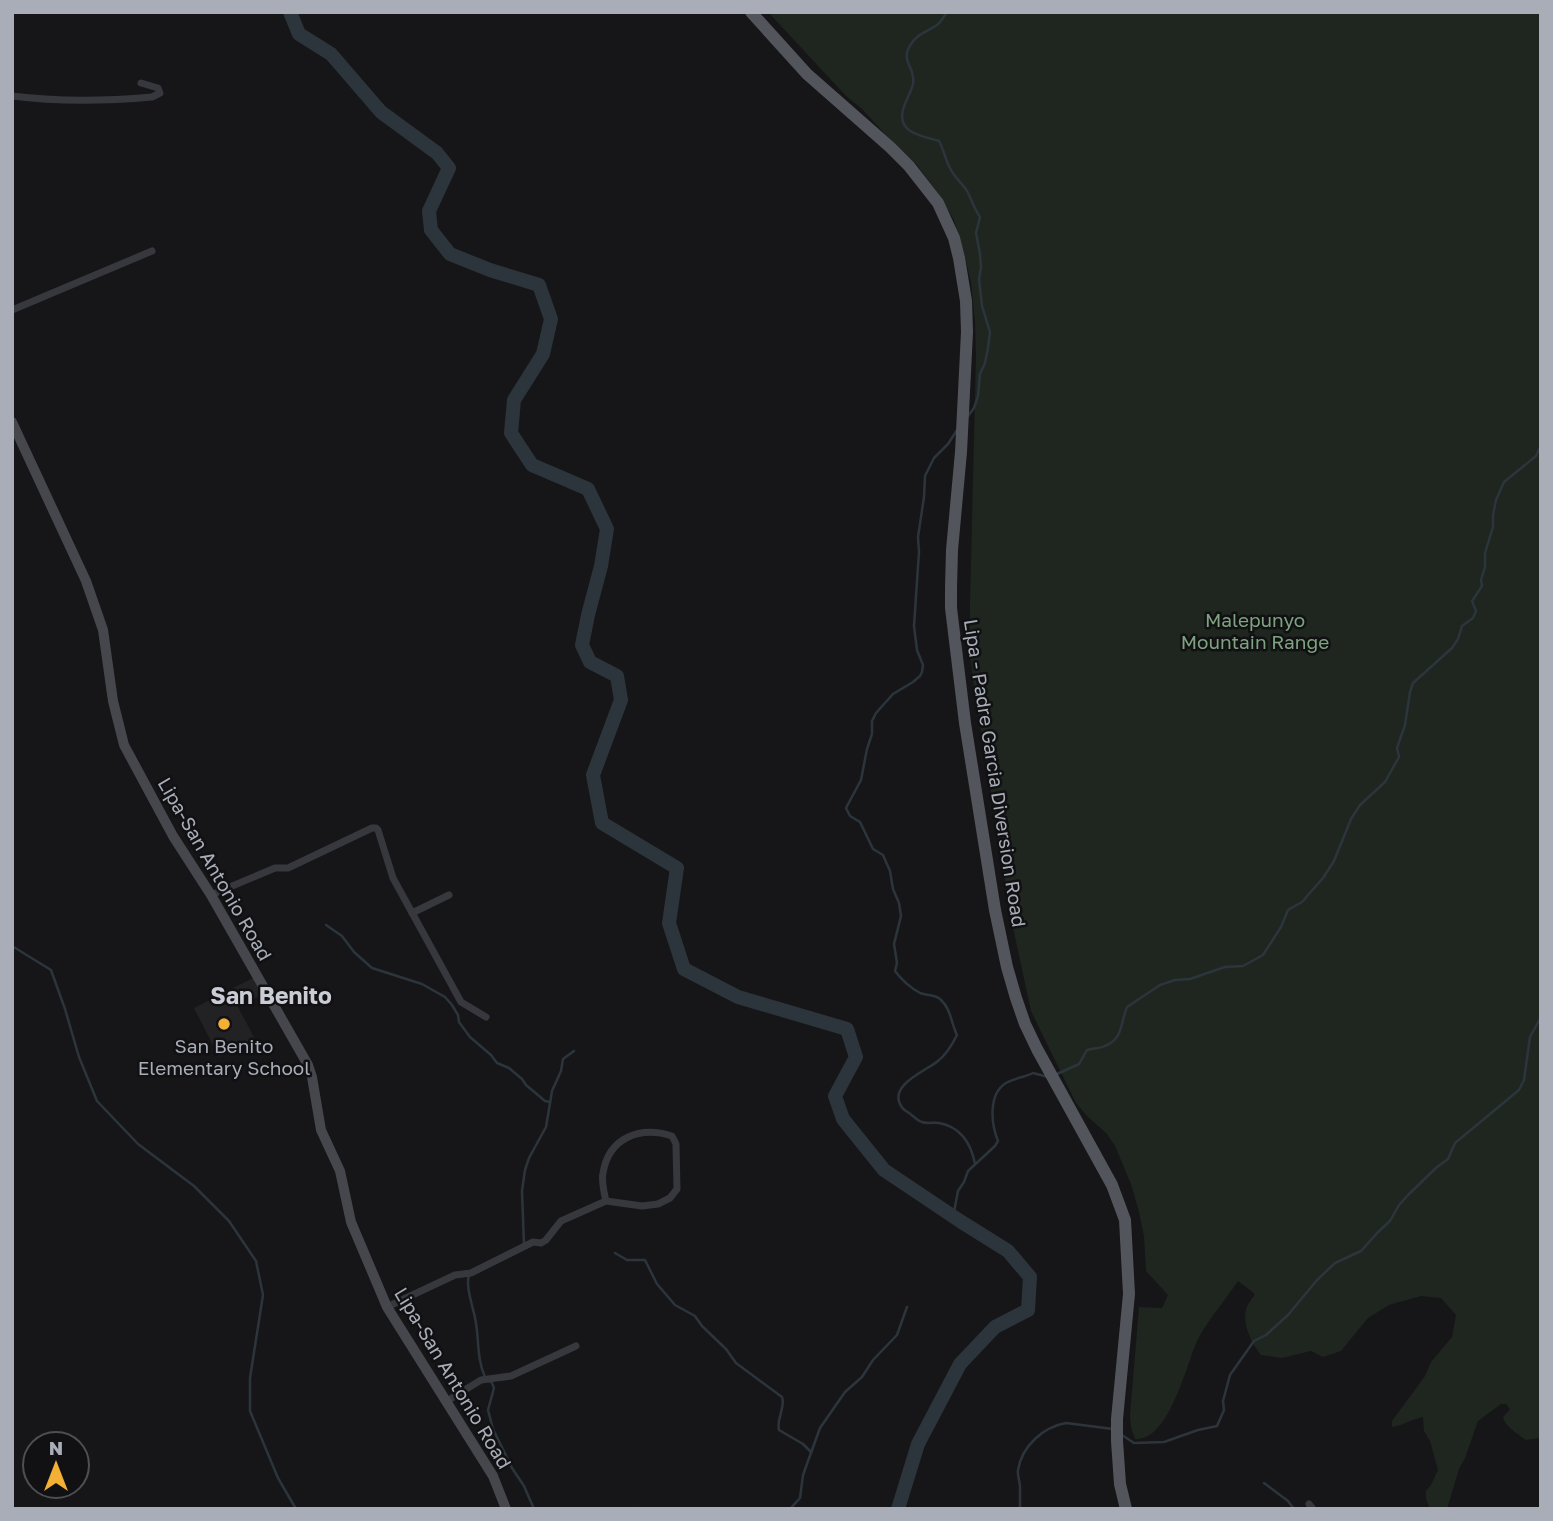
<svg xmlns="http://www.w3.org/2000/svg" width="1553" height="1521" font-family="'Golos Text',sans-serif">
  <rect width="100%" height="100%" fill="#161618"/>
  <polygon fill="#222225" points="255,977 263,994 238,1007 255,1039 219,1057 194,1008"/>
  <path fill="#1e261f" d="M768,12h773v1424l-2,2 -13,2c-8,-6 -21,-13 -23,-23l7,-8 -4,-5h-5l-23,17 -13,37 -6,11 -12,40h-17l-4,-11v-7l5,-6 7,-15 -8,-29 -6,-10 -1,-14c-11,2 -19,8 -31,10v-6l33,-45 6,-14 21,-25 4,-22 -15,-17 -20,-2 -32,9 -21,13 -27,33 -18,6 -12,-6 -29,7 -21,-3c-9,-11 -19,-31 -15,-45 1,-6 6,-11 9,-16l-17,-13c-13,20 -29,37 -40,58 -12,25 -28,102 -63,100l-4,-12 -1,-12 9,-108 23,1 6,-13 -22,-24 -2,-35 -5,-24 -8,-28 -16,-38 -8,-12 -20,-18 -11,-13 -45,-92 -19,-88 -38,-236 -5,-41 7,-291 -1,-33 -4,-40 -7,-29 -10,-33 -16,-27 -22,-29 -21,-19 -33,-36 -16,-13z"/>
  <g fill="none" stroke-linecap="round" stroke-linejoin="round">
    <g stroke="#2c353c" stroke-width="2.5">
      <path d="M947,12c-3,4 -6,10 -10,13 -10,7 -19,8 -26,19 -12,18 5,22 2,40 -2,9 -8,17 -10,26 -6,23 19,26 36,31 5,9 6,18 11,27 4,9 12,15 17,23 5,9 7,18 13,26l-4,16 4,21 1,14 -2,11 3,27 8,26 -2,16 -3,15 -5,11 -2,22 -4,12 -6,8"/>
      <path d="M957,430l-9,14 -14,14 -9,18 -1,21 -6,40 1,15 -5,74 3,24 6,15 -1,7 -2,4 -7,6 -20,12 -17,19 -4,8v13l-5,15 -6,31 -15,28 4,8 10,6 13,27 10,6 7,16 3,18 6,14 2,13 -7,28 3,19 -2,8c6,8 16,17 25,22 7,3 16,1 21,7 10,9 10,23 16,35 -5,10 -10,19 -19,26 -12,10 -50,24 -37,45 3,5 4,4 8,7 4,3 9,8 13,9 5,2 12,0 17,1 22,4 32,20 36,41"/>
      <polyline points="326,925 342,936 354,952 372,968 422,984 445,997 452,1005 458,1015 459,1022 470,1037 491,1055 497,1063 509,1068 522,1079 526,1085 545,1101 550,1102"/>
      <polyline points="12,946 51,970 65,1009 79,1057 97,1101 138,1144 194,1186 229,1221 256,1261 263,1295 250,1378 250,1411 278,1478 296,1509"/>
      <path d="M1057,1074l22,-10 8,-14c6,-2 12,-1 18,-4 19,-8 15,-23 22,-39l33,-22 15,-5 15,-1 35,-12 18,-1 20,-11 18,-28 7,-17 14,-8 21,-24 11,-17 17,-42 9,-14 25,-23 14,-25 -2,-9 8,-23 5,-33 3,-9 39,-35 6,-9 4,-13 11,-8 3,-7 -4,-10 10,-15 -1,-6 4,-13v-14l8,-26v-12l3,-15 8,-18 32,-26 5,-11"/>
      <path d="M953,1217l5,-26 6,-9 4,-11 27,-25 3,-5c-7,-17 -10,-47 8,-58 9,-5 19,-6 27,-10l15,4"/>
      <polyline points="524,1245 522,1191 525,1170 529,1158 546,1127 552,1091 561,1071 563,1059 574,1051"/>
      <path d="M615,1253l12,7h18l12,24 18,21 20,11 7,10 24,23 10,14 46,34c4,11 -6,21 -3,33l24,14 8,8"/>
      <path d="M469,1275c-4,12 5,34 7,48 3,19 1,36 9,54"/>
      <polyline points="488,1380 492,1383 494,1388 488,1410 493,1429 512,1468 524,1486 534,1509"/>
      <polyline points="1122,1435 1134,1443 1164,1442 1198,1430 1217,1426 1224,1410 1223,1401 1230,1375 1254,1341 1266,1335 1288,1315 1317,1280 1335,1263 1361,1251 1378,1232 1390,1221 1399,1205 1408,1195 1437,1167 1448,1159 1455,1143 1519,1090 1524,1080 1530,1037 1541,1017"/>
      <polyline points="1264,1483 1288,1501 1294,1509"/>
      <polyline points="636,1508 637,1509"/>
      <polyline points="790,1509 800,1498 803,1475 820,1428 845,1392 862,1377 873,1360 897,1335 907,1307"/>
      <path d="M1020,1509c0,-8 0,-15 0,-22 0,-6 -3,-12 -2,-17 4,-24 25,-43 48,-47l47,6"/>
    </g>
    <polyline stroke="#2c353c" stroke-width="14" points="290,12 299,34 331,54 381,112 437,153 449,168 429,211 431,230 450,254 490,270 539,285 551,319 543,354 514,400 511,433 532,465 588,489 607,529 601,566 588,615 582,645 590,662 617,676 621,700 593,775 602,823 677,868 669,923 684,969 738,997 847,1029 856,1057 835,1096 843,1119 884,1170 960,1221 1008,1251 1030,1277 1028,1310 995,1327 960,1364 918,1444 898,1509"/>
    <g stroke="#37383d" stroke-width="7">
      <path d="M12,96c47,6 94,5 140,1l8,-4 -2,-5 -17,-5"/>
      <polyline points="12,310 152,251"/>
      <polyline points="211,895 275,868 288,868 372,828 376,828 378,830 393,878 461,1002 486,1017"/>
      <polyline points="412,913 449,895"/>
      <path d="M387,1307l68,-32 16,-2 62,-31 8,1 5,-3 15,-19 45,-20 36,5 16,-2 12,-6 7,-9 -1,-45 -4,-8c-32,-10 -63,1 -69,37 -2,8 1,19 3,28"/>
      <polyline points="447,1401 481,1380 511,1376 576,1346"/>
      <polyline points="1309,1504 1313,1509"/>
    </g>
    <polyline stroke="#45474d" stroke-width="10" points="12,422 86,581 103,630 113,701 124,745 173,836 211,895 308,1065 312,1077 321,1130 340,1171 351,1222 387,1307 493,1476 506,1509"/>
    <polyline stroke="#53555c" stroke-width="12" points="751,12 807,74 890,147 909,166 938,203 954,238 959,258 966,301 967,332 961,452 952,550 951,587 951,608 965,723 995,910 1007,967 1016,998 1025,1024 1037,1049 1112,1185 1125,1220 1129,1294 1117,1419 1117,1441 1120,1484 1126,1509"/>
  </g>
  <circle fill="#f2b134" stroke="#111113" stroke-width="2.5" cx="224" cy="1024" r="7"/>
  <g text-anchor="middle" stroke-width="5" stroke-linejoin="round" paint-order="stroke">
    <g font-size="19" fill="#7fa381" stroke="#111113">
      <text x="1255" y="627">Malepunyo<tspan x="1255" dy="22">Mountain Range</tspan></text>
    </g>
    <g font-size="19" fill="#a8adb8" stroke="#111113">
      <text transform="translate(995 773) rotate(81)" y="7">Lipa - Padre Garcia Diversion Road</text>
      <text transform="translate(215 869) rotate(60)" y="7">Lipa-San Antonio Road</text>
      <text transform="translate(453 1378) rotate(59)" y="7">Lipa-San Antonio Road</text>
    </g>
    <g font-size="19" fill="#a8adb8" stroke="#111113">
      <text x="224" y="1053">San Benito<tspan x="224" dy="22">Elementary School</tspan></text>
    </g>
    <g font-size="23" font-weight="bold" fill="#c9ccd4" stroke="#111113">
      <text x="271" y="1004">San Benito</text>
    </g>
  </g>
  <rect width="1553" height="1521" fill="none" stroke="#a8adb8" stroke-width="28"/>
  <g transform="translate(56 1465)"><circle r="33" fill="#111113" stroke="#4d4f55" stroke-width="2"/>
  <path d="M0-5L12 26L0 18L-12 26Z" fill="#f2b134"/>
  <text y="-10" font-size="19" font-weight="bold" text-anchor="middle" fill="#a8adb8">N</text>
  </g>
</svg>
